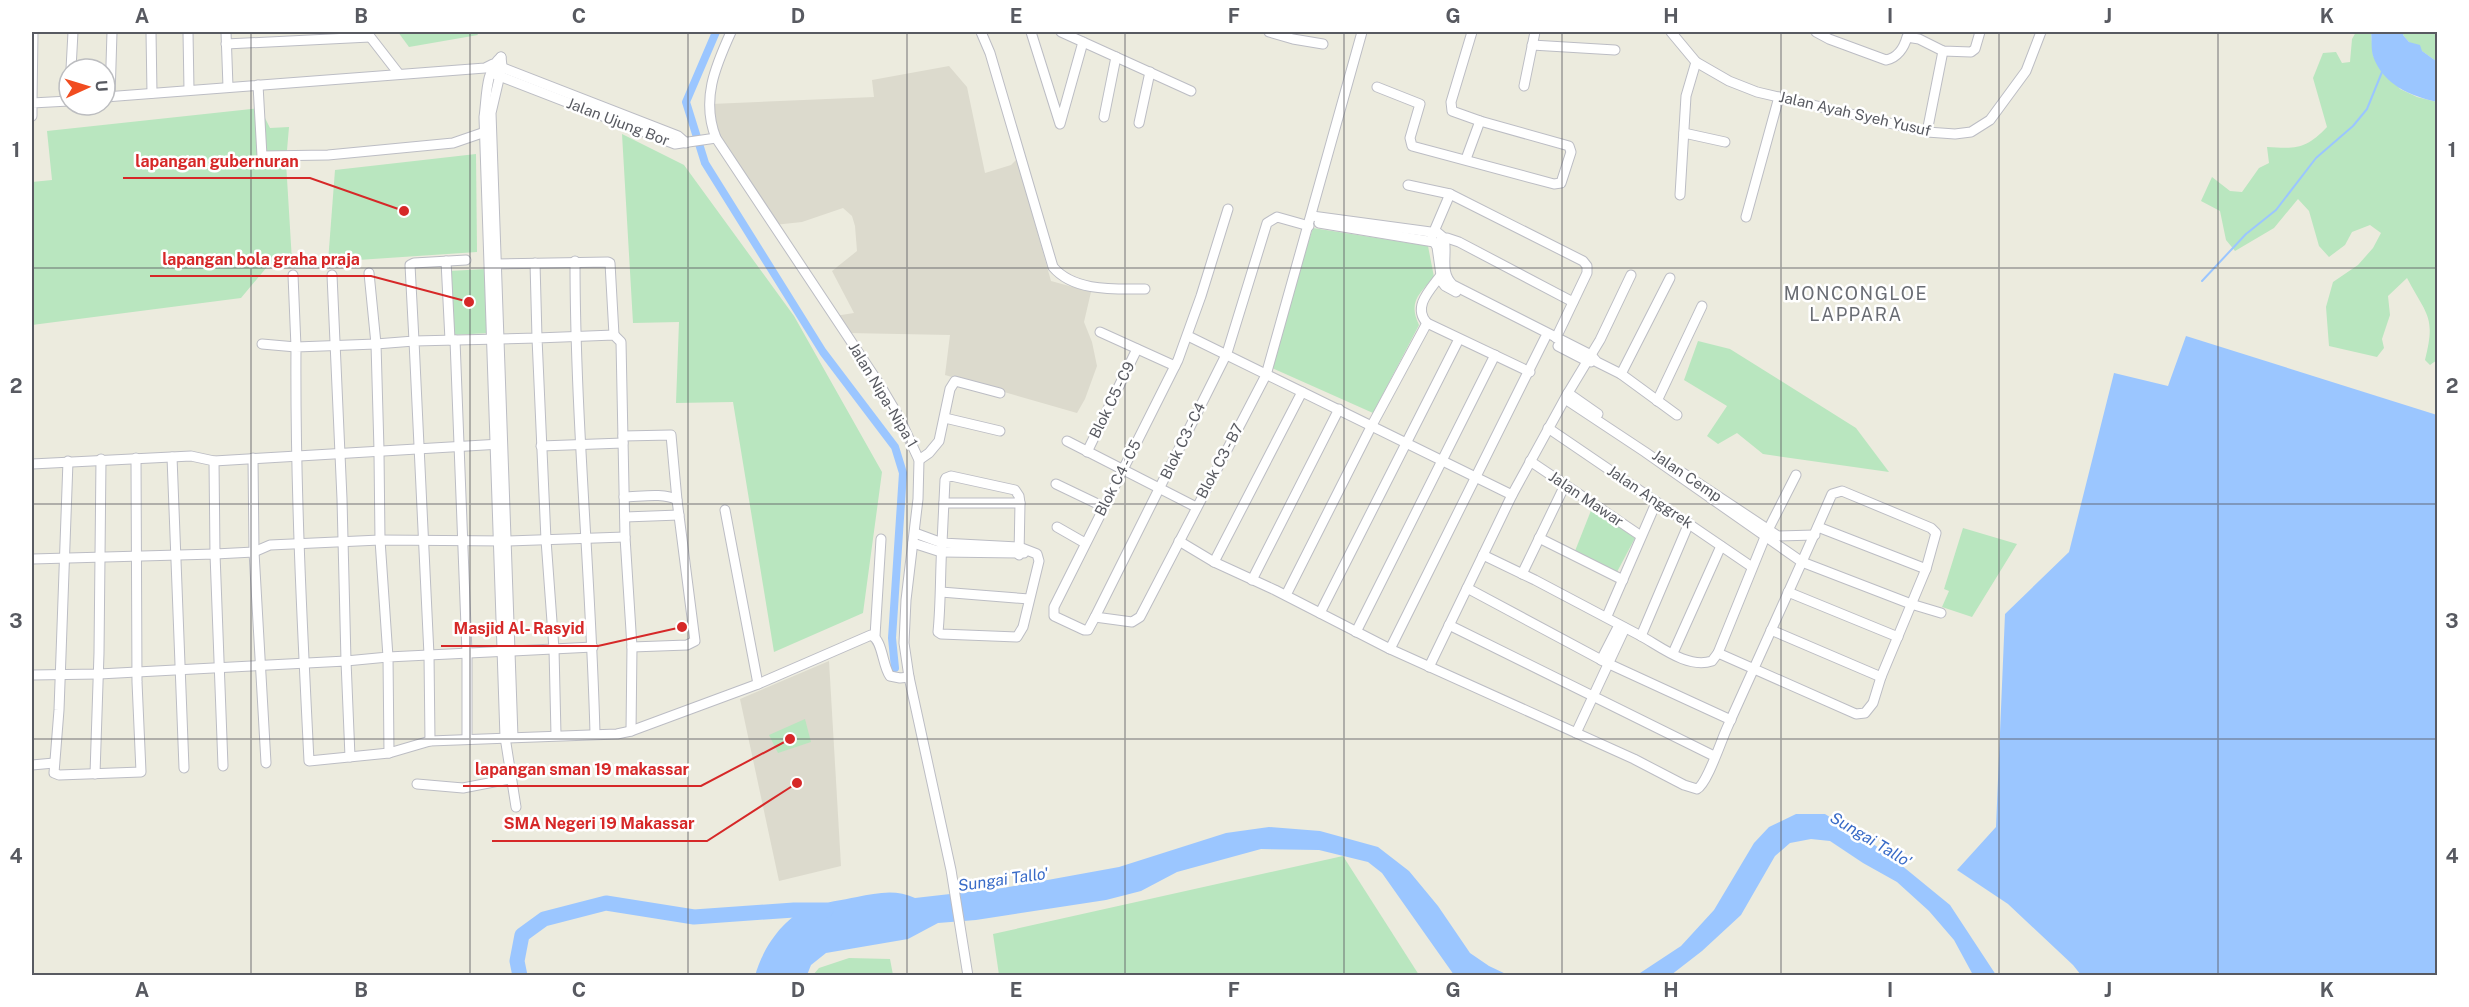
<svg xmlns="http://www.w3.org/2000/svg" width="2469" height="1007" font-family="'Public Sans',sans-serif">
  <rect width="100%" height="100%" fill="#ecebde"/>
  <g fill="#dcdacd">
    <polygon points="949,66 967,87 985,173 1011,165 1017,159 1051,281 1091,292 1084,322 1092,342 1097,366 1085,399 1077,413 945,375 950,335 848,333 835,316 854,313 832,271 857,251 855,226 852,216 843,208 802,222 774,225 720,145 711,104 874,97 872,80"/>
    <polygon points="829,661 841,866 779,881 740,699"/>
  </g>
  <g fill="#b9e6bf">
    <polygon points="398,32 476,32 478,35 409,47"/>
    <path d="M2356,32h15l2,24 27,33 17,8 20,5v258l-7,5 -5,-5c11,-44 2,-44 -18,-82l-19,18 2,19 -8,24 2,9 -7,9 -48,-11 -3,-39 7,-25 25,-17 15,-17 8,-15 -11,-8 -18,7 -7,13 -16,12 -10,-11 -10,-35 -11,-12 -24,29 -39,23 -9,-11 -6,-29 -19,-10 11,-24 18,14 12,1 17,-24 10,-5 -2,-16c30,2 39,2 60,-20l-14,-49 10,-25 13,-1 6,11 8,-1 2,-23z"/>
    <polygon points="2404,32 2437,32 2437,69 2436,61 2409,42 2403,35"/>
    <polygon points="260,108 270,128 289,127 286,162 292,261 267,267 241,298 32,325 32,182 52,180 47,131"/>
    <polygon points="622,134 684,165 794,316 882,472 863,613 774,652 733,402 676,403 679,322 633,323"/>
    <polygon points="476,154 477,252 328,262 335,170"/>
    <path d="M1313,228l115,18 6,31c-15,17 -26,25 -15,48l-46,88 -101,-45 14,-58z"/>
    <polygon points="486,269 489,333 452,335 449,271"/>
    <polygon points="1698,341 1730,349 1856,428 1889,472 1763,454 1737,433 1718,444 1707,436 1727,406 1684,380"/>
    <polygon points="1592,508 1635,538 1617,572 1575,551"/>
    <polygon points="1963,528 2017,544 1972,617 1942,607 1949,591 1944,589"/>
    <polygon points="805,719 811,742 778,753 769,735"/>
    <polygon points="1343,856 1419,975 999,975 993,934"/>
    <polygon points="849,958 890,959 893,975 813,975 819,968"/>
  </g>
  <g fill="#9bc6ff">
    <path d="M2371,32h33l-1,3 6,7 11,3 2,6 14,10 1,41c-26,-6 -54,-17 -64,-46 -2,-7 -1,-17 -2,-24z"/>
    <polygon points="2186,336 2437,415 2437,975 2081,975 2073,965 2008,904 1957,870 1996,827 2005,614 2069,552 2114,373 2168,386"/>
    <polygon points="1796,814 1825,814 1884,851 1950,905 1996,975 1973,975 1954,940 1929,911 1897,882 1863,863 1830,841 1811,839 1790,843 1775,856 1741,915 1702,951 1671,975 1637,975 1681,946 1714,910 1754,843 1769,827"/>
    <path d="M1269,827l51,4 58,16 31,24 29,35 32,47 19,13 19,9h-54l-72,-102 -14,-11 -49,-12 -58,-1 -84,23 -36,19 -35,9 -130,20 -38,3 -30,16 -82,14 -15,12 -4,10 -52,1c7,-27 29,-60 56,-69 15,-5 31,-7 46,-10 20,-4 39,-8 58,1l88,-10 116,-21 107,-34z"/>
  </g>
  <g fill="none" stroke-linecap="round" stroke-linejoin="round">
    <polyline stroke="#9bc6ff" stroke-width="2" points="2202,281 2246,234 2276,210 2316,158 2353,126 2367,109 2382,72"/>
    <polyline stroke="#9bc6ff" stroke-width="8" points="716,32 686,102 705,163 823,352 895,447 903,473 892,638 895,668"/>
    <polyline stroke="#9bc6ff" stroke-width="15" points="520,976 517,961 522,935 544,919 606,903 694,917 794,910 826,910"/>
    <defs>
      <g id="minor">
        <polyline points="151,32 152,93"/>
        <polyline points="188,32 189,90"/>
        <polyline points="226,32 228,87"/>
        <path d="M731,32c-16,35 -30,68 -15,106l164,247 19,32 20,43 -1,39 -12,101 -2,43 5,34 42,193 17,106"/>
        <path d="M981,32l9,21 63,214c21,25 62,22 92,22"/>
        <polyline points="1031,32 1060,124 1083,42 1061,32"/>
        <polyline points="1269,32 1293,39 1323,44"/>
        <polyline points="1671,32 1696,62 1729,81 1757,92 1927,132 1955,134 1971,132 1990,120 2026,71 2041,32"/>
        <path d="M1816,32l13,7 57,21c11,-2 18,-12 21,-23l12,2 24,12 28,1 4,-3 5,-17"/>
        <polyline points="368,34 399,74"/>
        <polyline points="1083,42 1191,91"/>
        <polyline points="226,44 370,37"/>
        <polyline points="1532,45 1615,50"/>
        <path d="M501,57c-16,14 -14,40 -17,60l21,620 11,70"/>
        <polyline points="501,57 502,66 491,113 513,737"/>
        <polyline points="71,69 73,32"/>
        <polyline points="494,74 675,144 716,138"/>
        <polyline points="258,85 262,156 328,155 453,143 485,132"/>
        <polyline points="1524,86 1535,32"/>
        <polyline points="1377,87 1420,104 1410,138 1412,146 1554,184 1561,183 1571,152 1569,146 1480,121 1452,111 1451,102 1472,32"/>
        <polyline points="105,97 485,68 493,64 678,136 686,143"/>
        <polyline points="110,97 112,32"/>
        <polyline points="32,103 33,32"/>
        <polyline points="32,116 32,103 69,101"/>
        <polyline points="1104,117 1116,57"/>
        <polyline points="1139,123 1150,72"/>
        <polyline points="1927,132 1943,51"/>
        <polyline points="1684,133 1725,142"/>
        <polyline points="1466,159 1480,121"/>
        <polyline points="1408,185 1450,194"/>
        <polyline points="1680,195 1686,96 1696,62"/>
        <polyline points="1228,209 1201,296 1178,360 1054,607 1054,616 1084,630 1088,630 1095,617 1227,353 1267,223 1277,217 1309,226"/>
        <path d="M1312,216l126,17 6,5c4,16 -5,34 9,47l138,70 6,7 24,12 56,41"/>
        <polyline points="1746,217 1779,97"/>
        <polyline points="1319,223 1434,242 1437,247 1442,282 1445,286 1456,292"/>
        <polyline points="1432,236 1450,194 1583,261 1587,266 1587,273 1556,338"/>
        <polyline points="1440,241 1447,238 1459,242 1573,302"/>
        <polyline points="446,261 450,340"/>
        <path d="M575,261c0,158 16,315 20,473"/>
        <polyline points="497,264 608,262 610,263 614,335"/>
        <path d="M369,273l7,71 -80,3c-1,138 6,276 13,414l80,-8"/>
        <polyline points="332,275 342,499 346,661 388,657 380,540 506,541 625,537"/>
        <path d="M1427,323c-15,-16 3,-33 14,-48"/>
        <polyline points="1100,332 1175,366"/>
        <polyline points="1188,336 1512,495"/>
        <polyline points="455,340 467,653 467,738"/>
        <polyline points="262,344 296,347 293,275"/>
        <polyline points="1558,346 1587,361 1591,362"/>
        <polyline points="1621,374 1670,278"/>
        <polyline points="1568,393 1598,414"/>
        <polyline points="1565,399 1645,452 1802,562 1911,604 1941,613"/>
        <polyline points="1657,401 1702,306"/>
        <polyline points="945,418 1000,431"/>
        <polyline points="1548,428 1752,567"/>
        <polyline points="623,436 671,435 677,500"/>
        <polyline points="1067,441 1196,507"/>
        <polyline points="541,446 623,443"/>
        <polyline points="379,450 376,344 414,341 410,265 414,263 466,260"/>
        <polyline points="1087,452 1137,349"/>
        <polyline points="172,457 184,768"/>
        <polyline points="253,458 254,552 266,763"/>
        <polyline points="919,460 929,453 939,441 950,389 955,381 1000,393"/>
        <polyline points="68,461 59,710 54,773 59,775 141,772 137,682 136,458"/>
        <polyline points="214,461 501,444"/>
        <polyline points="1530,461 1641,536"/>
        <polyline points="32,464 191,456 214,461 215,554 254,552 270,545 380,540 379,453"/>
        <polyline points="1683,473 1778,536 1815,535"/>
        <polyline points="1056,484 1104,507"/>
        <path d="M624,497c15,0 39,-5 53,3l18,141 -8,4 -55,2"/>
        <polyline points="944,503 1020,503 1019,555"/>
        <polyline points="725,510 758,684"/>
        <polyline points="625,517 679,515"/>
        <polyline points="1057,527 1085,543"/>
        <polyline points="1818,527 1926,569"/>
        <polyline points="1768,530 1796,475"/>
        <path d="M915,533l27,10 77,4 18,7 2,7 -16,66 -6,10 -76,-3 -3,-2c3,-30 2,-59 4,-89l3,-63 1,-2 5,-2 64,14 4,6 1,7"/>
        <polyline points="1539,538 1623,580"/>
        <path d="M1179,541l35,21 61,28 115,59 244,110 50,26 13,4c10,-5 24,-48 30,-61 35,-78 71,-156 105,-234l10,-3 89,37 5,5 -10,36 -45,108 -8,26 -8,10 -9,1 -138,-61"/>
        <polyline points="913,543 941,552 1024,553"/>
        <polyline points="1483,555 1535,580 1641,636 1689,523"/>
        <polyline points="32,559 215,554 223,766"/>
        <polyline points="1214,562 1302,392"/>
        <polyline points="1522,574 1565,485"/>
        <polyline points="1252,580 1339,409"/>
        <polyline points="1467,588 1607,663 1731,720"/>
        <polyline points="941,592 1029,599"/>
        <polyline points="1788,592 1898,637"/>
        <polyline points="1286,595 1372,425 1427,323 1530,372"/>
        <polyline points="1320,613 1459,339"/>
        <polyline points="1607,616 1656,503"/>
        <polyline points="1095,617 1132,622 1140,617 1266,375 1362,32"/>
        <polyline points="1449,625 1714,756"/>
        <polyline points="1771,630 1881,677"/>
        <polyline points="1356,632 1495,355"/>
        <polyline points="875,636 881,539"/>
        <path d="M1641,636c20,11 47,33 71,25l6,-8 47,-116"/>
        <path d="M593,647l-205,10 1,96 41,-12 187,-7 14,-3 127,-47 113,-49c12,5 11,30 19,41l10,2 9,-1"/>
        <polyline points="1390,649 1545,338"/>
        <polyline points="1673,653 1721,546"/>
        <polyline points="1601,660 1619,625"/>
        <polyline points="1429,667 1512,495 1568,393 1600,340 1631,275"/>
        <polyline points="32,675 99,674 346,661 350,757"/>
        <polyline points="1576,733 1625,628"/>
        <polyline points="556,735 554,649 546,540 537,338 614,335 621,342 625,537 632,647 631,731"/>
        <polyline points="430,741 429,655 414,341 537,338 535,263"/>
        <polyline points="32,765 54,763"/>
        <polyline points="95,774 99,653 101,459"/>
        <polyline points="417,784 463,788 510,779"/>
      </g>
    </defs>
    <use href="#minor" stroke="#bcbdc4" stroke-width="11"/>
    <use href="#minor" stroke="#fff" stroke-width="9"/>
  </g>
  <path fill="none" stroke="#585a61" stroke-width="1.5" stroke-opacity="0.55" d="M251,32v944M470,32v944M688,32v944M907,32v944M1125,32v944M1344,32v944M1562,32v944M1781,32v944M1999,32v944M2218,32v944M32,268h2406M32,504h2406M32,739h2406"/>
  <g text-anchor="middle" stroke-width="5" stroke-linejoin="round" paint-order="stroke">
    <g font-size="15" fill="#585a61" stroke="#fff">
      <text transform="translate(1855 114) rotate(13)" y="5">Jalan Ayah Syeh Yusuf</text>
      <text transform="translate(618 122) rotate(21)" y="5">Jalan Ujung Bor</text>
      <text transform="translate(883 395) rotate(59)" y="5">Jalan Nipa-Nipa 1</text>
      <text transform="translate(1112 400) rotate(-64)" y="5">Blok C5 - C9</text>
      <text transform="translate(1183 441) rotate(-64)" y="5">Blok C3 - C4</text>
      <text transform="translate(1220 461) rotate(-62)" y="5">Blok C3 - B7</text>
      <text transform="translate(1687 476) rotate(34)" y="5">Jalan Cemp</text>
      <text transform="translate(1118 478) rotate(-63)" y="5">Blok C4 - C5</text>
      <text transform="translate(1650 497) rotate(34)" y="5">Jalan Anggrek</text>
      <text transform="translate(1586 499) rotate(34)" y="5">Jalan Mawar</text>
    </g>
    <g font-size="16" font-style="italic" fill="#396bc7" stroke="#fff">
      <text transform="translate(1871 839) rotate(31)" y="6">Sungai Tallo'</text>
      <text transform="translate(1003 879) rotate(-8)" y="6">Sungai Tallo'</text>
    </g>
    <g font-size="18" letter-spacing="1.5" fill="#696c73" stroke="#fff">
      <text x="1856" y="300">MONCONGLOE<tspan x="1856" dy="21">LAPPARA</tspan></text>
    </g>
  </g>
  <path fill="none" stroke="#d62828" stroke-width="2" d="M404 211L310 178H123M469 302L371 276H150M682 627L598 646H441M790 739L701 786H463M797 783L707 841H492"/>
  <g fill="#d62828" stroke="#fff" stroke-width="2">
    <circle cx="404" cy="211" r="6"/>
    <circle cx="469" cy="302" r="6"/>
    <circle cx="682" cy="627" r="6"/>
    <circle cx="790" cy="739" r="6"/>
    <circle cx="797" cy="783" r="6"/>
  </g>
  <g font-size="16" text-anchor="middle" font-weight="bold" fill="#d62828" stroke="#fff" stroke-width="5" stroke-linejoin="round" paint-order="stroke">
    <text x="217" y="167">lapangan gubernuran</text>
    <text x="261" y="265">lapangan bola graha praja</text>
    <text x="519" y="634">Masjid Al- Rasyid</text>
    <text x="582" y="775">lapangan sman 19 makassar</text>
    <text x="599" y="829">SMA Negeri 19 Makassar</text>
  </g>
  <rect width="2469" height="1007" fill="none" stroke="#ffffff" stroke-width="66"/>
  <g transform="translate(87 87) rotate(86)"><circle r="28" fill="#ffffff" stroke="#bcbdc0" stroke-width="1.5"/>
  <path d="M0-4.5L10 22L0 15L-10 22Z" fill="#f14c20"/>
  <text y="-9" font-size="16" font-weight="bold" text-anchor="middle" fill="#585a61">U</text>
  </g>
  <rect x="33" y="33" width="2403" height="941" fill="none" stroke="#585a61" stroke-width="2"/>
  <g font-size="20" text-anchor="middle" font-weight="bold" fill="#585a61">
    <text x="142" y="23">A</text>
    <text x="361" y="23">B</text>
    <text x="579" y="23">C</text>
    <text x="798" y="23">D</text>
    <text x="1016" y="23">E</text>
    <text x="1234" y="23">F</text>
    <text x="1453" y="23">G</text>
    <text x="1671" y="23">H</text>
    <text x="1890" y="23">I</text>
    <text x="2108" y="23">J</text>
    <text x="2327" y="23">K</text>
    <text x="16" y="157">1</text>
    <text x="2452" y="157">1</text>
    <text x="16" y="393">2</text>
    <text x="2452" y="393">2</text>
    <text x="16" y="628">3</text>
    <text x="2452" y="628">3</text>
    <text x="16" y="863">4</text>
    <text x="2452" y="863">4</text>
    <text x="142" y="997">A</text>
    <text x="361" y="997">B</text>
    <text x="579" y="997">C</text>
    <text x="798" y="997">D</text>
    <text x="1016" y="997">E</text>
    <text x="1234" y="997">F</text>
    <text x="1453" y="997">G</text>
    <text x="1671" y="997">H</text>
    <text x="1890" y="997">I</text>
    <text x="2108" y="997">J</text>
    <text x="2327" y="997">K</text>
  </g>
</svg>
